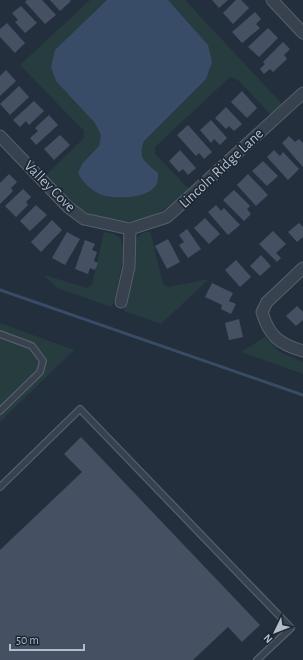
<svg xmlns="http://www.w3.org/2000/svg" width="303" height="660" font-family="'Alegreya Sans',sans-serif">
  <rect width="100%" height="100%" fill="#242f3e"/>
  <g fill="#263c3f">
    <path d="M90,0h95l98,105 -12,10 -34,-36 -7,-2 -75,70v7l36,37c-32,27 -70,43 -109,18 -14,-9 -25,-22 -36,-34l37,-36 1,-8 -64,-66z"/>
    <polygon points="150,231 163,284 168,287 209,279 161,324 124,311 134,275 135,241 141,234"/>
    <path d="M104,232c5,1 11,1 15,5 10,10 -3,57 -7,70l-55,-19 -13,-13 43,13 5,-3z"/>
    <polygon points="0,323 74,350 0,422"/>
    <polygon points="265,337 280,352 303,362 303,374 241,352"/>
  </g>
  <path fill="#394c67" d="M107,0h61l40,45 4,17 -6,17 -62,62c-7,18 2,21 14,32 0,3 0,7 -1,10 -5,15 -38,16 -51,13 -11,-2 -24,-14 -28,-23l4,-9 17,-18 2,-11 -6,-12 -39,-42 -5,-14 4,-17z"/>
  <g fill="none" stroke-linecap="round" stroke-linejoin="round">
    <polyline stroke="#394c67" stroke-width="3" points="0,290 303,395"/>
  </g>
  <g fill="#455162">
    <polygon points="27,0 42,0 56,15 45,24 25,2"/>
    <polygon points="50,0 70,0 71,1 60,11"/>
    <polygon points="212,0 228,0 219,8"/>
    <polygon points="236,0 241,0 249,8 233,24 223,13"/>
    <polygon points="21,6 37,23 25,33 15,22 18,20 12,13"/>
    <polygon points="255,12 261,19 256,24 260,28 242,43 232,32"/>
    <polygon points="7,23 25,43 15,53 0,37 0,29"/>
    <polygon points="268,28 278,38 259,57 248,47"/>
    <polygon points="283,42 290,49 284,55 287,59 273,72 270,69 264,74 260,69 265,64 263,62"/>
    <polygon points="6,70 16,81 0,96 0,76"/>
    <polygon points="19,86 29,97 10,115 0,104"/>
    <polygon points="242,91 257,108 247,118 231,102"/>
    <polygon points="34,101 44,111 29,125 26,121 20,127 13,120"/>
    <polygon points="226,107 242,124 234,131 229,126 226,129 215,118"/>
    <polygon points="49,115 58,125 36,145 30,138 38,131 35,128"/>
    <polygon points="211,120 227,138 220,145 214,139 211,143 200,130"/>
    <polygon points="188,125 212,152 204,159 199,153 196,156 177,135"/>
    <polygon points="60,135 70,145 54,160 44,149"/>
    <polygon points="289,136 295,142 299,139 303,143 303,167 282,143"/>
    <polygon points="180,150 196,168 188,175 183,169 179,172 169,161"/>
    <polygon points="274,150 280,156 283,152 299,169 288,180 267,157"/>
    <polygon points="263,161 278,176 267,186 252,171"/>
    <polygon points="9,174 17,182 11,188 13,191 0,204 0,183"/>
    <polygon points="248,174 268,195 256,206 237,185"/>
    <polygon points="23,189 31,197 26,202 28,205 16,217 5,206"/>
    <polygon points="234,190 250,206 247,209 251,214 244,221 223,200"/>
    <polygon points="36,205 47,215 30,231 20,221"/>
    <polygon points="216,205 221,211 224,208 240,225 228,235 208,212"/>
    <polygon points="205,218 220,234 209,244 194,228"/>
    <polygon points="52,220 62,230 41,252 31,242"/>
    <polygon points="299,223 303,227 303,237 297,242 288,232"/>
    <polygon points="187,229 201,249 188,258 179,245 184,242 179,235"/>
    <polygon points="273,231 286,244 276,253 281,258 277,262 259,244"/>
    <polygon points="67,232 80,239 65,265 52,258"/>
    <polygon points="168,239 180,262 167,269 155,246"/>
    <polygon points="85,240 95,244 92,250 97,252 94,261 98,263 95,270 90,268 88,274 75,269"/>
    <polygon points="261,255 271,266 260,276 250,266"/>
    <polygon points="236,260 251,277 240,287 225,270"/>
    <polygon points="212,283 233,293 229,301 236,304 231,314 221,309 222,305 205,297"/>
    <polygon points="297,306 303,312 303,320 296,326 286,316"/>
    <polygon points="239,319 243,337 229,340 225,323"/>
    <polygon points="81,437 260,625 242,642 228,627 193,660 0,660 0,550 82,472 64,454"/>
  </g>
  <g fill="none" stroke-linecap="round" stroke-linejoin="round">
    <defs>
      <g id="service">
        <polyline points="0,334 32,346 43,361 40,372 0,411"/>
        <polyline points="0,487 80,409 291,628 257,660"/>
      </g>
      <g id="minor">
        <polyline points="272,0 303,33"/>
        <polyline points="0,136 68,207 84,219 130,229 167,217 303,93"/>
        <path d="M303,268l-36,34 -5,10c7,24 17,32 41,39"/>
        <polyline points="121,302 129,267 130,229"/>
      </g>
    </defs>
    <use href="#service" stroke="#565f6c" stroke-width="8"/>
    <use href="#minor" stroke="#565f6c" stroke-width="13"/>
    <use href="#service" stroke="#38414e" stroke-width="5.5"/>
    <use href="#minor" stroke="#38414e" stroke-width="11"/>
  </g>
  <g text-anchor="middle" stroke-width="3.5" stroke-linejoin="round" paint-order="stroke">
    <g font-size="15" fill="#b4bcc9" stroke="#1d2633">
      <text transform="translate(221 168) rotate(-43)" y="5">Lincoln Ridge Lane</text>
      <text transform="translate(50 186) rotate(45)" y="5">Valley Cove</text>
    </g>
  </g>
  <g transform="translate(275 632) rotate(227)" stroke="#1d2633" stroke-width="3" paint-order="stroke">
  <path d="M0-3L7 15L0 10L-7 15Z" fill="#b4bcc9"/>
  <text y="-6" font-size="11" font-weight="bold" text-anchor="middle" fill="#b4bcc9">N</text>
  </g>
  <path d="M10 644v6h74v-6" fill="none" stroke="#b4bcc9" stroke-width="2"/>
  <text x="16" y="644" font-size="12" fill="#b4bcc9" stroke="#1d2633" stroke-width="3" paint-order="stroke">50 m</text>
</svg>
